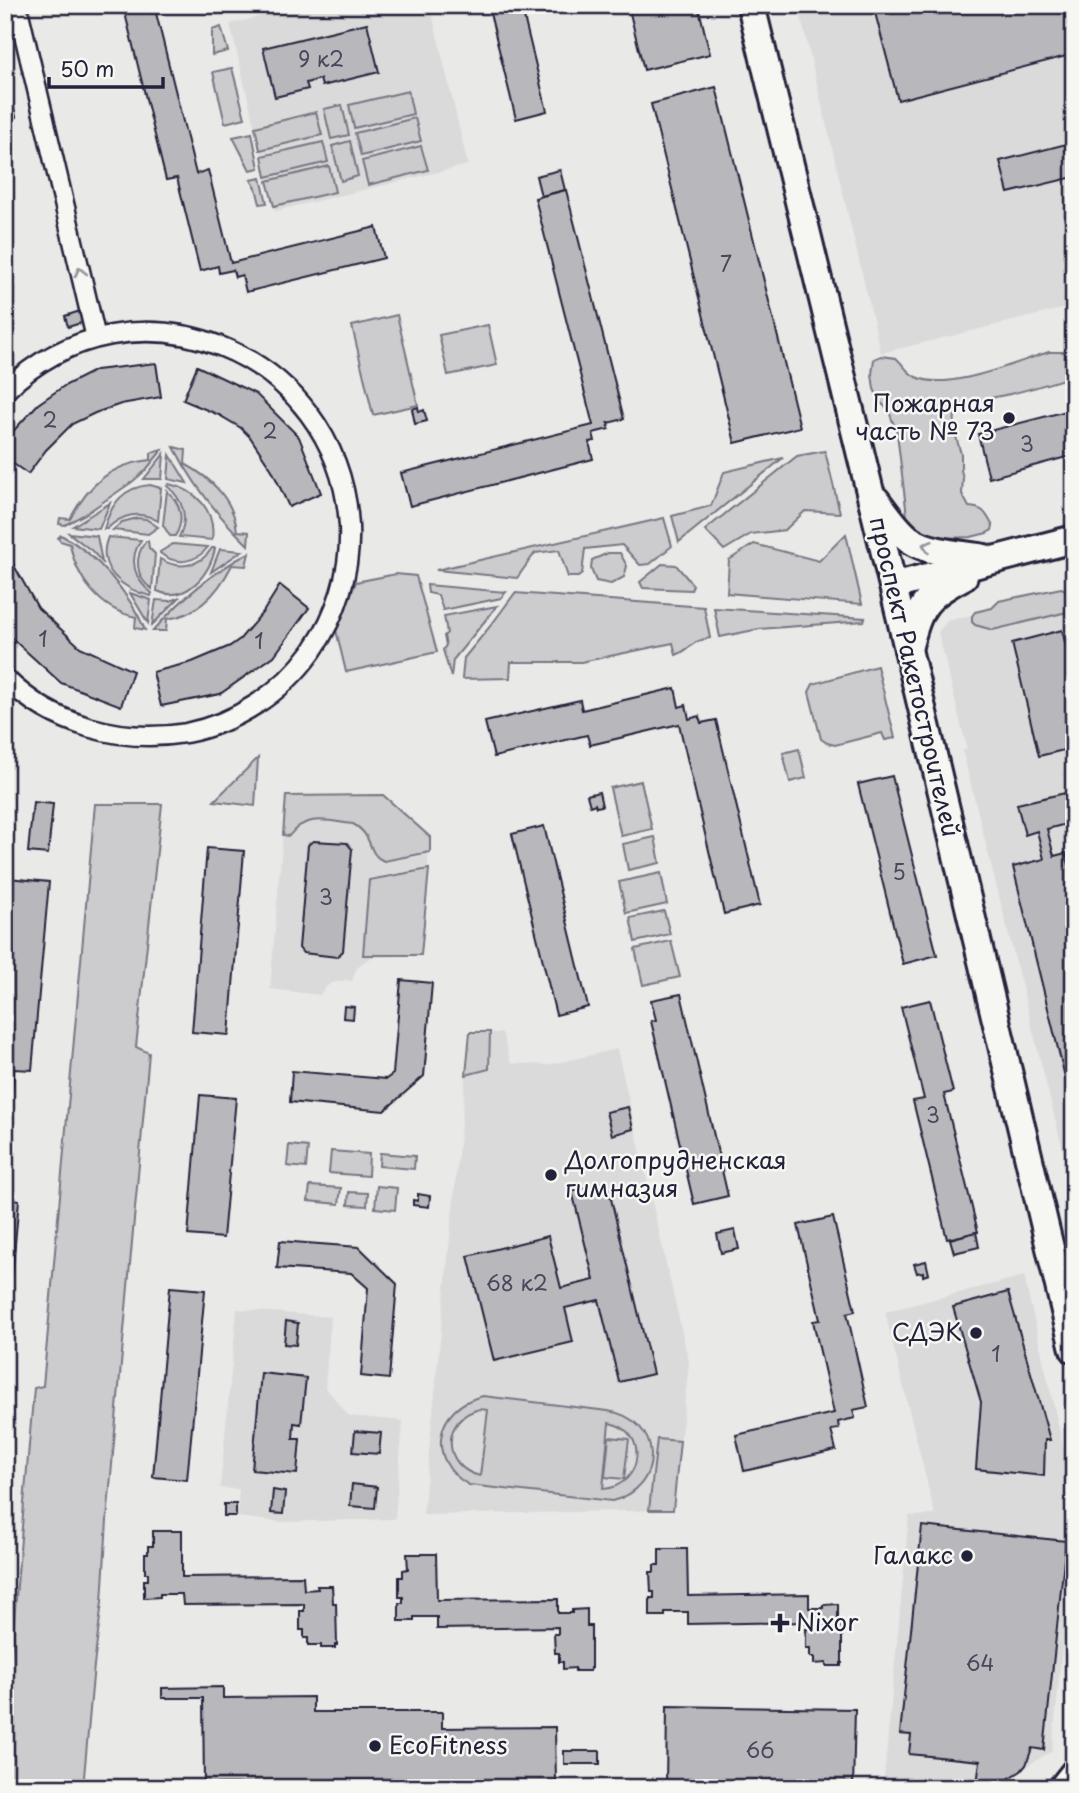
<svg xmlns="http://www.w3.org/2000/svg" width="1079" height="1793" font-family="'Playpen Sans',sans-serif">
  <rect width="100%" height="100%" fill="#e9e9e7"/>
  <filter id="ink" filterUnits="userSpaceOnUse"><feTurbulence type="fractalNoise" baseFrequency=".0143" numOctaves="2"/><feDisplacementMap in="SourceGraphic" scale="14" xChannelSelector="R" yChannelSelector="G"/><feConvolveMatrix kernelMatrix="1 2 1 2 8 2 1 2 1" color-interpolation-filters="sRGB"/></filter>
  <g filter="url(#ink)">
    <g fill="#dadada">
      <polygon points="307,5 430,5 468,165 275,211 230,24"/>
      <polygon points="798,5 1074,5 1074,306 881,353"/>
      <polygon points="1074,590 1074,1194 965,761 962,751 967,749 938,632 947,621"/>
      <polygon points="383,795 430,837 421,955 372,957 362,963 357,968 352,981 345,980 332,983 327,986 320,995 270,989 286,796"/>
      <polygon points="470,1032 502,1033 511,1063 548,1065 617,1049 689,1363 673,1510 423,1515"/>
      <polygon points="1024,1276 1066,1459 1074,1504 1074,1527 1052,1751 996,1785 884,1777 909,1516 935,1515 885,1312"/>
      <polygon points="237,1309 331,1317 325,1387 349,1416 403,1421 395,1519 279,1522 237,1517 239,1489 220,1488"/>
    </g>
    <g fill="#ccccce" stroke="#777784" stroke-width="2" fill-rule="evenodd">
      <polygon points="221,27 228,51 212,55 212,30"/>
      <polygon points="232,68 245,118 225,123 213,72"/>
      <polygon points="408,91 413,114 354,128 349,105"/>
      <polygon points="342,105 349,135 331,139 324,109"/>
      <polygon points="316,112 322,135 260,150 255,127"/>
      <polygon points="415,118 421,141 361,156 355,133"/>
      <polygon points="252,133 259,168 250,170 233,137"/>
      <polygon points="350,141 358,176 341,181 332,146"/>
      <polygon points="323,142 328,162 266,177 262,156"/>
      <polygon points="421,146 428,170 368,185 362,161"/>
      <polygon points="329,166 335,192 274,206 267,181"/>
      <polygon points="261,178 267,203 260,204 256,188 251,180"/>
      <polygon points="397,315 418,405 373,415 352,326"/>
      <polygon points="488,325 497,365 448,375 439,335"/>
      <path d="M1049,352h25v24c-21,6 -42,13 -64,18 -18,4 -35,6 -53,13l-2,7 -1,16 7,24v16l2,8 -1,16 7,13c16,1 16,6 24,19l-1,4 -5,3 -16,4 -25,1 -12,-1 -12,-5 -15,-16 -10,-83 -9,-24 -7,-6 -7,-14 -2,-15 2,-15 7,-3 15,2c7,6 12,16 20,19 32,15 100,-15 133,-25z"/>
      <path d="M174,447l12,3 -1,14c26,14 49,36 52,67l12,1 -1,13c-29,-28 -56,-62 -74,-98z"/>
      <path d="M162,450l-17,21 -13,11 -45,31 -22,12 -6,-1 1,-6 10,1c19,-35 41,-55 81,-59v-7z"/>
      <polygon points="825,451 840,513 805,511 785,530 751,534 724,550 705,530 797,456"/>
      <polygon points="164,454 162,479 144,479"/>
      <polygon points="170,455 187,483 168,479"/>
      <polygon points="783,458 679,542 672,516 711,506 724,472"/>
      <path d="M169,484c28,6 47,27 43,56l-33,-3c10,-19 4,-38 -12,-51z"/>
      <path d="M150,485l11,3 -3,33c-18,-11 -36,-7 -51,8h-3c7,-25 19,-42 46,-44z"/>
      <path d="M167,491c14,12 18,29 8,45h-5l-7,-11z"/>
      <polygon points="110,503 99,529 73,526"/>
      <polygon points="137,518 146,519 158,527 148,534 113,530 122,522"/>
      <polygon points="664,518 672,546 650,564 640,565 622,545 585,549 582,574 578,577 568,577 559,550 535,553 517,578 436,570"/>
      <polygon points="69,533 97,536 102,562 92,551"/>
      <polygon points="846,534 862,604 727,593 729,560 754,544 819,561"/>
      <path d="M61,535c35,18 69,59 84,95l-10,-2 1,-11c-36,-7 -60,-39 -66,-73l-10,-3 -2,-3z"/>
      <path d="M108,537l33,3c-13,19 -7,40 11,53l-1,3c-28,-6 -56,-28 -43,-59z"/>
      <path d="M146,541h2l1,7 6,6 -3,35c-17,-11 -18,-33 -6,-48z"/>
      <path d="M173,544l35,3c-12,16 -32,19 -48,6v-1z"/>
      <path d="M212,548h3c-4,26 -30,56 -58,43l3,-32c19,11 40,8 52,-11z"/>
      <polygon points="220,549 242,551 211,572"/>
      <path d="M249,553l-3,13 -14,-1c-13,26 -34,50 -65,54l-1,12h-13c27,-31 60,-59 96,-78z"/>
      <polygon points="608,553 620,553 627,566 624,577 611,584 596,581 591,569 592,560"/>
      <polygon points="662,564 676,565 693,585 691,590 643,588 640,582"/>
      <polygon points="396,574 416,576 437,652 346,672 336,630 356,582"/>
      <polygon points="427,585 506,592 501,598 443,610 438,595 428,593"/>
      <polygon points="1061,588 1074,593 1074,607 1071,611 993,630 975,625 972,622 972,616 975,612 992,608 999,601"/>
      <polygon points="130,593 151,600 148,623"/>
      <path d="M515,593l189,14 6,31c-20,3 -18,11 -34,17l-3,-12 -92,19h-70l-1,16 -48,1 2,-21 28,-34z"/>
      <polygon points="180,597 152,625 156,600 170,601"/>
      <polygon points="497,606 453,660 451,677 443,650 446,645 444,636 447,633 444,616"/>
      <polygon points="714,608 865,618 864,621 759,629 720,637"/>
      <polygon points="877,666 895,738 885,740 882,733 835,745 827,743 821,739 809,692 813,684"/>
      <polygon points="799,749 806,778 790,782 783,753"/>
      <polygon points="258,758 255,806 214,801"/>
      <polygon points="641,781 652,829 621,836 610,788"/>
      <path d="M383,795l47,42v15l-46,9c-18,-7 -9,-25 -31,-37 -25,-3 -47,-11 -64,12l-6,-1 3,-39z"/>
      <polygon points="95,804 162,804 136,1047 149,1053 107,1520 102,1602 94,1665 83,1788 56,1788 54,1780 26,1780 20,1788 5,1787 5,1725 32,1410 34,1388 43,1386"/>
      <polygon points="655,837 660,863 628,870 623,844"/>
      <polygon points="429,869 421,955 363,955 369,880"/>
      <polygon points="661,873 667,904 626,913 619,882"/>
      <polygon points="664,911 670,934 635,942 630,918"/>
      <polygon points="671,941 680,977 643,985 635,949"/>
      <polygon points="470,1032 490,1032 489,1069 466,1075"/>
      <polygon points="289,1145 308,1147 306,1168 287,1166"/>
      <polygon points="331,1151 369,1154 368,1176 329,1173"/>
      <polygon points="380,1153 415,1156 414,1169 379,1166"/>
      <polygon points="310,1186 341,1188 339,1204 308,1201"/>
      <polygon points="377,1186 397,1188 395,1210 375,1208"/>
      <polygon points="349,1192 368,1193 367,1206 348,1205"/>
      <path d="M483,1396l125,15c55,8 58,77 4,90l-143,-16c-44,-24 -34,-79 14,-89zM480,1409l8,1 -8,66c-39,-9 -39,-58 0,-67zM609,1423c40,7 35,63 -6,66z"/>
      <polygon points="609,1437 629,1439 624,1479 605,1477"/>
      <polygon points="657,1439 680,1441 673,1510 649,1510"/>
    </g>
    <g fill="#b8b8bc" stroke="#22223b" stroke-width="2">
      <polygon points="123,5 154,5 196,174 208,170 231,263 376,227 384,258 246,292 242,275 235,277 233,270 219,273 218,266 200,271 177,178 166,180"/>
      <polygon points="488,5 521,5 547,111 516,119"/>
      <polygon points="628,5 698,5 710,54 644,70"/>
      <polygon points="873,5 1068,5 1074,26 1074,54 898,100"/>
      <polygon points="367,23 379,72 322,86 320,79 306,83 308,89 275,97 263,48"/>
      <polygon points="7,77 16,117 5,119 5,78"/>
      <polygon points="716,87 800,427 735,443 651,104"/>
      <polygon points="1074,142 1074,177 1008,193 1000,161"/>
      <polygon points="560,170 565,190 541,196 536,176"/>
      <polygon points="566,190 624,419 608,423 609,429 593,433 595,441 589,442 593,459 410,506 401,473 593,425 535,198"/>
      <polygon points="80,311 84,322 68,327 65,316"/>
      <polygon points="156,363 161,397 121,404 95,413 72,424 46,450 28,474 5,458 5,443 16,428 38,404 64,386 96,370"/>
      <polygon points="197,366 256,394 299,437 321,493 289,507 272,470 250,437 241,428 219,415 183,400"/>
      <polygon points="418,407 419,412 424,410 427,421 415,424 412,409"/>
      <polygon points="1074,409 1074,455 989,478 978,434"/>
      <polygon points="12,562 38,608 80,647 133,671 121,706 61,683 5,632 5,566"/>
      <polygon points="280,585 309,608 274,656 220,694 161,706 153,672 192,662 230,646 240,639 263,612"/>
      <polygon points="1062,630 1074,678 1074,757 1072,748 1039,756 1012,643"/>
      <polygon points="675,688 679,707 686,705 689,719 699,716 701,723 716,720 760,905 724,914 679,724 590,745 587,735 494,757 485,722 580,700 582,710"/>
      <polygon points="892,776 937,955 903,964 858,784"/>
      <polygon points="1074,791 1074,822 1047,829 1054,856 1066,853 1074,885 1074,1079 1066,1081 1013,867 1044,859 1037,831 1025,835 1017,804"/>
      <polygon points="599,792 602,806 596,807 595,804 590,806 587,795"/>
      <polygon points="33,802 53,804 48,854 28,852"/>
      <polygon points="544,826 588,1007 556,1015 512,834"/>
      <polygon points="313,841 347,843 352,849 343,951 337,957 303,953 299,948 308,845"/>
      <polygon points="207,848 244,851 229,1035 192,1032"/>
      <polygon points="8,878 49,882 32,1070 14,1069 5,1171 5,909"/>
      <polygon points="401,980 432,983 424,1076 384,1111 290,1102 292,1071 386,1079 393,1074"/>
      <polygon points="681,994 728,1196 694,1204 651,1021 656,1020 651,1000"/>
      <polygon points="930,1000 953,1092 944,1094 978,1232 947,1239 913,1101 924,1099 901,1007"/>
      <polygon points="344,1006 354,1007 353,1019 343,1018"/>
      <polygon points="200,1095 236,1098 223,1238 188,1235"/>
      <polygon points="628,1107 633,1129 612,1135 606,1112"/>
      <polygon points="607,1182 653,1374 619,1382 599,1300 565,1308 573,1342 494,1361 468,1256 548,1236 561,1288 594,1280 572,1191"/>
      <polygon points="418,1194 430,1196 429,1207 413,1205 413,1200 418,1201"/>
      <polygon points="5,1199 19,1200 5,1353"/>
      <polygon points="833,1217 855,1311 847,1313 868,1407 853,1410 855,1418 838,1422 839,1429 831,1430 836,1450 744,1471 736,1435 834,1413 813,1321 820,1320 798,1225"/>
      <polygon points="735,1230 739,1249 721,1253 717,1234"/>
      <polygon points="976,1232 979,1247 954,1253 950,1239"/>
      <polygon points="280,1241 359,1247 397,1284 389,1379 361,1376 368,1288 351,1273 277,1268"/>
      <polygon points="926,1261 929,1274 923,1276 923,1272 917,1273 914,1264"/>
      <polygon points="170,1287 205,1290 187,1480 153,1477"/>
      <polygon points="1008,1292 1050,1440 1045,1440 1044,1476 976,1469 981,1402 953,1307"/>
      <polygon points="286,1321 298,1323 296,1345 284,1344"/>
      <polygon points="261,1373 306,1378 301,1424 294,1423 293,1439 300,1439 297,1474 252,1470"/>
      <polygon points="355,1431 381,1433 379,1454 353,1452"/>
      <polygon points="352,1484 377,1487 375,1508 350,1506"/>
      <polygon points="273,1490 285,1492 283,1514 271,1513"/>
      <rect x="224" y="1504" width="12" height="12"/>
      <polygon points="922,1526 1066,1541 1044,1750 1032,1748 1026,1765 1021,1771 1008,1779 992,1781 992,1785 977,1784 980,1761 909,1754 911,1735 900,1734"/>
      <polygon points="153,1531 182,1531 182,1577 303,1576 304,1590 318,1589 317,1586 332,1586 333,1603 336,1603 337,1645 335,1645 335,1648 321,1648 321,1645 308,1645 308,1638 304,1638 304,1630 300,1630 300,1611 304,1611 304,1604 183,1605 182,1594 160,1594 160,1597 144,1598 144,1580 148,1580 148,1573 145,1573 145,1554 148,1554 148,1546 153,1546"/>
      <polygon points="659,1549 687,1549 688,1596 809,1594 809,1608 823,1608 823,1605 838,1604 838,1621 842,1621 842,1663 841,1663 841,1666 826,1666 826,1663 814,1664 814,1657 810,1657 810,1648 806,1648 806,1629 809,1629 810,1622 688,1624 688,1612 665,1612 665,1616 650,1616 650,1598 654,1598 654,1592 651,1592 650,1572 654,1572 654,1565 659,1565"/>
      <polygon points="407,1554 436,1554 437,1600 558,1599 558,1613 572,1613 572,1610 587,1609 587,1626 591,1626 591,1668 590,1668 590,1671 575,1671 575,1668 563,1669 563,1662 559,1662 559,1653 555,1653 554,1634 558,1634 558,1627 437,1629 437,1617 414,1617 414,1621 399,1621 399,1603 403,1603 403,1597 399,1597 399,1577 403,1577 403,1570 408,1569"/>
      <polygon points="223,1687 223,1698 313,1697 313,1712 442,1712 442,1728 555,1727 556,1783 204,1784 203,1698 162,1698 162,1688"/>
      <polygon points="667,1706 855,1709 853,1788 666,1788"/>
      <rect x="564" y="1751" width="36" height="13"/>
    </g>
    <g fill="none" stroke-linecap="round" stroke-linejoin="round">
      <defs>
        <g id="street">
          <polyline points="17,5 96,338"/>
          <path d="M5,391c127,-124 334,-40 344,135 2,45 -12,89 -37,125 -30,42 -76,72 -126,82 -65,11 -134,-8 -181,-55"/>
        </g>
        <g id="secondary">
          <polyline points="751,5 893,586 1074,1349"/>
          <path d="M876,500c10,13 20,29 33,39 20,14 52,15 76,19"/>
          <polyline points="893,586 1074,539"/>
          <path d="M908,649c12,-44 15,-51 56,-73"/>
          <polyline points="1062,1788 1074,1773"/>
        </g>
      </defs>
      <use href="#street" stroke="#22223b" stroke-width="23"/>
      <use href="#secondary" stroke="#22223b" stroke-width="32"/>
      <use href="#street" stroke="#f6f6f2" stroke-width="18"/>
      <use href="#secondary" stroke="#f6f6f2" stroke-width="26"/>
    </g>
    <defs><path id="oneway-chevron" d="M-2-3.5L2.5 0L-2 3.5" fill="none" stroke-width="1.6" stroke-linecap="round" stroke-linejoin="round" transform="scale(1.75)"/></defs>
    <g stroke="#9797a0">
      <use href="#oneway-chevron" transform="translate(80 272) rotate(-103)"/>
      <use href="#oneway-chevron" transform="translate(927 546) rotate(-162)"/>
    </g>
  </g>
  <g fill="#22223b" stroke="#f6f6f2" stroke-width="2.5">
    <circle cx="1009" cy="418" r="7"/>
    <circle cx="551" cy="1175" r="7"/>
    <circle cx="976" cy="1333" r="7"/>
    <circle cx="967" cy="1556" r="7"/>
    <path d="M776.5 1612.5h7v7h7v7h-7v7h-7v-7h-7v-7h7z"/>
    <circle cx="375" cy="1746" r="7"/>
  </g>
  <g text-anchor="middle" stroke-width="5" stroke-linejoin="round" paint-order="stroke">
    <g font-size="21" fill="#48485b">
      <text x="321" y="67">9 к2</text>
      <text x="726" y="272">7</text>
      <text x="50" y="428">2</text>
      <text x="270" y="439">2</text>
      <text x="1027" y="452">3</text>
      <text x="43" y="647">1</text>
      <text x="259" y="649">1</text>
      <text x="899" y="880">5</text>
      <text x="326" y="905">3</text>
      <text x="933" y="1123">3</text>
      <text x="517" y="1291">68 к2</text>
      <text x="996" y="1362">1</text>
      <text x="980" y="1671">64</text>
      <text x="760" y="1758">66</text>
    </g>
    <g font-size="24" fill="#22223b" stroke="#f6f6f2" text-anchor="end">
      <text x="995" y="412">Пожарная<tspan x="995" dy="28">часть № 73</tspan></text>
      <text x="565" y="1169" text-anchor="start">Долгопрудненская<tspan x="565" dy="28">гимназия</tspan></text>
      <text x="962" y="1341">СДЭК</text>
      <text x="953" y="1564">Галакс</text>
      <text x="796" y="1631" text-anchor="start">Nixor</text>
      <text x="389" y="1754" text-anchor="start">EcoFitness</text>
    </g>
    <g font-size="24" fill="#22223b" stroke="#f6f6f2">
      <text transform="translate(914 677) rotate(77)" y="8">проспект Ракетостроителей</text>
    </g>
  </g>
  <rect width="1079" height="1793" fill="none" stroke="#f6f6f2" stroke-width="28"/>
  <rect x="14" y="14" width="1051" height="1765" fill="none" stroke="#22223b" stroke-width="2.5" filter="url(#ink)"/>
  <path d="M49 77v10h114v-10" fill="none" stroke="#22223b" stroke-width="3.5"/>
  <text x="60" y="77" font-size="21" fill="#22223b" stroke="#f6f6f2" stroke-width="5" paint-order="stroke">50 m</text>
</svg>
